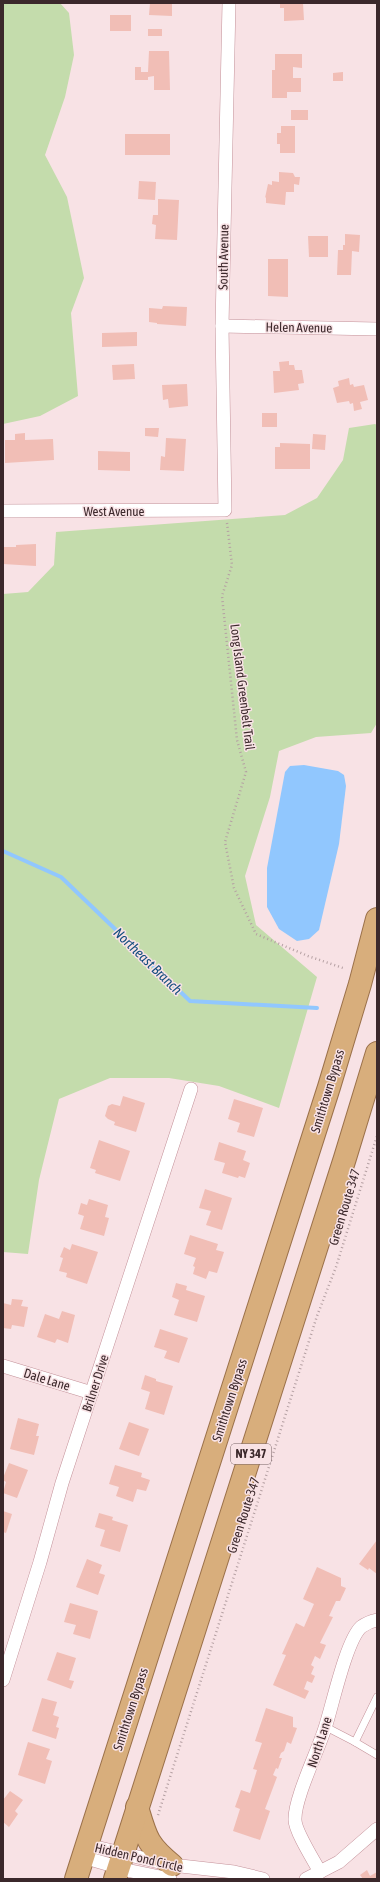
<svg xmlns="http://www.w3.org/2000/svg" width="380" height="1882" font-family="'Asap Condensed',sans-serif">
  <rect width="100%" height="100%" fill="#f8e2e5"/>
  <g fill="#c4dcac">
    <polygon points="3,3 60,3 69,13 74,55 65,97 45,155 67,197 84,278 71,313 78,396 40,416 3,424"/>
    <polygon points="375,424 377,425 377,723 371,733 316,737 279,751 270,797 245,876 256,925 317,977 279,1108 219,1086 169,1078 110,1078 59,1099 39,1180 28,1254 3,1252 3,594 28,592 54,565 56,532 285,515 317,498 343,460 349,428"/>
  </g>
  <polygon fill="#91c7fe" points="304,765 338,771 344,775 346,786 339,844 319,930 309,939 297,941 279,929 267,907 267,868 285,772 290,766"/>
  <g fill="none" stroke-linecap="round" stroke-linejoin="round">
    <polyline stroke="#91c7fe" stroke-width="4" points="3,851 61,877 190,1001 317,1008"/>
  </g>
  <g fill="#f1beb6">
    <polygon points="150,3 172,3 172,16 149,15"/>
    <polygon points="280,3 303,3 304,20 284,21 284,8 280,8"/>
    <rect x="110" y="15" width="21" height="16"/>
    <rect x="148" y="29" width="14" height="7"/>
    <polygon points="149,51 169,51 170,90 154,90 154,76 148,77 148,80 135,80 135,67 141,67 141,72 148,72"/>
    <polygon points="275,54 302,54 302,68 293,67 293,78 301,78 301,92 287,92 287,98 272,98 272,70 275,70"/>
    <polygon points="343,72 343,81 333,81 333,73"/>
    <rect x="291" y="110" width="17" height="10"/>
    <polygon points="281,126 295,126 295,153 280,153 280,144 277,144 277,133 281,133"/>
    <rect x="125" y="134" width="45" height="21"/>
    <polygon points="279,172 293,173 295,177 300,177 299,185 294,184 294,192 286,192 285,205 266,203 266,197 265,198 268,184 272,185 272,181 279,182"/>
    <polygon points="139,181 156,182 155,200 138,199"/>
    <polygon points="158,199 179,200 177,240 155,239 156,225 152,224 153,215 158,215"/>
    <polygon points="345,234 360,235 359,252 352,251 351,275 337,275 338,250 343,250 343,245 345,245"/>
    <polygon points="308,236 328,236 328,257 309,257"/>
    <polygon points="268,259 288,259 288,297 268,296"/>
    <polygon points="163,306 187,307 186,326 157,324 157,323 149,322 149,308 162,309"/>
    <polygon points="137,332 137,346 102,347 102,333"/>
    <polygon points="289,361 289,365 294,365 295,370 302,370 304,383 298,384 299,390 274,393 273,371 280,371 279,362"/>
    <polygon points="134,364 135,379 113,380 112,365"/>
    <polygon points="349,378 350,385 353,384 354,387 364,385 368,400 360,402 362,409 354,411 353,403 350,404 349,401 337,403 333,388 339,386 338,381"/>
    <polygon points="187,384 188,406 169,408 168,399 163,400 162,385"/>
    <rect x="262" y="413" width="15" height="14"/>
    <polygon points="145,428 159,428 158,437 145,436"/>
    <polygon points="25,433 25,440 53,439 54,460 5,463 5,440 15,440 15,434"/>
    <polygon points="313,434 326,435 325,450 312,449"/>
    <polygon points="166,438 186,439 184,471 160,470 161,456 165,457"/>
    <polygon points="280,443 310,444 310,469 275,469 275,447 280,447"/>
    <polygon points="98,451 130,452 130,471 98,470"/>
    <polygon points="36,544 36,566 3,564 3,547 16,547 16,545"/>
    <polygon points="123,1096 145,1103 136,1132 114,1125 115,1122 108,1119 105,1116 108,1106 112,1104 120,1106"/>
    <polygon points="234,1099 263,1108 254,1137 237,1132 240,1123 228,1119"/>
    <polygon points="99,1140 130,1151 120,1181 95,1173 96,1170 90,1168"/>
    <polygon points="219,1142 246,1151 243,1160 250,1163 245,1178 239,1176 238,1178 222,1173 225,1163 214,1160"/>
    <polygon points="205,1189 232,1198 222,1230 206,1225 211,1211 199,1208"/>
    <polygon points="89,1199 108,1205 105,1217 109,1218 104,1236 80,1229 84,1216 78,1214 81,1203 87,1205"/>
    <polygon points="190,1235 218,1244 216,1250 224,1252 217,1273 209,1271 206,1279 193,1274 195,1267 193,1266 196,1258 184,1254"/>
    <polygon points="72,1244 98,1252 87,1284 66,1277 67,1273 59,1271 63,1258 60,1257 64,1247 70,1250"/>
    <polygon points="176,1283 187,1286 186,1290 205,1296 197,1322 174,1315 179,1300 172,1297"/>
    <polygon points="12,1299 23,1300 21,1306 28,1307 24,1327 12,1325 11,1329 3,1328 3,1303 11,1305"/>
    <polygon points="62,1311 75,1315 68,1343 57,1339 55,1343 37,1337 45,1314 59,1319"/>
    <polygon points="160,1329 188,1338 179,1363 164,1358 167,1351 154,1347"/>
    <polygon points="145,1375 156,1379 156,1381 173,1386 164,1415 145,1409 150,1392 141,1389"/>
    <polygon points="18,1418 39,1424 36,1436 39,1436 34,1455 10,1449"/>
    <polygon points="129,1422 149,1429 139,1456 119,1449"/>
    <polygon points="9,1463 28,1470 17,1498 3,1493 6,1482 3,1480 3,1478"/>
    <polygon points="115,1465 142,1473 141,1477 150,1480 146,1491 137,1489 133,1502 116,1496 119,1487 109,1484"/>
    <polygon points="3,1511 12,1514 6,1533 3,1532"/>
    <polygon points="99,1513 113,1517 112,1520 128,1525 120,1552 100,1546 105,1530 95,1527"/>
    <polygon points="377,1540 377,1574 369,1568 368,1570 359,1564"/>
    <polygon points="87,1559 102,1565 99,1573 105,1575 98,1595 76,1587"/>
    <polygon points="317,1567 341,1578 341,1586 346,1588 340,1601 336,1601 329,1616 333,1617 320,1643 326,1645 320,1659 315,1656 311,1665 314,1667 311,1674 315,1676 312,1683 307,1681 304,1689 309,1691 305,1699 273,1685 286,1655 282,1654 296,1623 304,1627 314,1604 303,1599"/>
    <polygon points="70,1603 98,1611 90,1639 73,1634 76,1625 64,1622"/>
    <polygon points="57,1652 76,1658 69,1680 74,1681 71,1689 47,1680"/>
    <polygon points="42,1698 57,1702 53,1715 59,1717 56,1727 59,1728 56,1739 32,1731"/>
    <polygon points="266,1708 293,1717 293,1727 297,1728 291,1744 287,1742 284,1751 281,1753 279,1758 282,1758 278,1769 276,1768 273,1775 277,1777 265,1809 270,1811 260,1840 233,1831 240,1809 235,1807 241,1790 250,1793 257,1770 253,1769 262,1743 255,1741"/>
    <polygon points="28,1742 50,1749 46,1759 52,1761 45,1784 18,1775"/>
    <polygon points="10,1791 23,1800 15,1811 18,1814 9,1827 3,1822 3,1800"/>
    <polygon points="367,1870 370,1876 377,1872 377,1879 363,1879 360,1875"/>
  </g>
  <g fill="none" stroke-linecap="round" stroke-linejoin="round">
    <defs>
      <g id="service">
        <polyline points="326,1727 355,1742 377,1697"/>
        <polyline points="355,1742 377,1755"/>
      </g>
      <g id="minor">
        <polyline points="222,326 377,329"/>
        <polyline points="3,511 225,510 222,326 229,3"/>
        <polyline points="3,1366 92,1393"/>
        <polyline points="3,1680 40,1562 62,1483 191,1089"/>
        <polyline points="87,1845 172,1865 234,1872 263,1879"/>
        <polyline points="83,1857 131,1871 170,1879"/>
        <path d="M320,1872c-6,-11 -25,-41 -25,-52 -1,-21 23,-69 30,-92 7,-21 21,-87 36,-101 4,-3 11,-6 16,-7"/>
        <polyline points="306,1879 339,1862 377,1829"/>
      </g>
      <g id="trunk">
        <path d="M137,1807c9,30 10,38 35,58"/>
        <polyline points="76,1879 329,1087 360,984 377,919"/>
        <polyline points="115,1879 345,1158 377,1053"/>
      </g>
    </defs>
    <use href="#service" stroke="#c4929a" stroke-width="8"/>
    <use href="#minor" stroke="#c4929a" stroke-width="14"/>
    <use href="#trunk" stroke="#9b714a" stroke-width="24"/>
    <g stroke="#b5a0a3" stroke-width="2.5" stroke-dasharray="1 3" stroke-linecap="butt">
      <polyline points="227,523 232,565 222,596 237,740 246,772 225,842 234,888 256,934 308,956 343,968"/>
      <polyline points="158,1815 317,1316 336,1267 377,1136"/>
    </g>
    <use href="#service" stroke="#fff" stroke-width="7"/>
    <use href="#minor" stroke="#fff" stroke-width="13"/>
    <use href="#trunk" stroke="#d8ae7c" stroke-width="22"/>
  </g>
  <g text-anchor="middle" stroke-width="3" stroke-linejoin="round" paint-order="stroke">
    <rect fill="#f8e2e5" stroke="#746063" stroke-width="1" x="231" y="1444" width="40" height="20" rx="3"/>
    <g font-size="12" font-weight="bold" fill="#3b282b">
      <text x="251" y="1458">NY 347</text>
    </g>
    <g font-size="13" fill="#3b282b" stroke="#f8e2e5">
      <text transform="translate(223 257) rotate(-89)" y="5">South Avenue</text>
      <text transform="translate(299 327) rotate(1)" y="5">Helen Avenue</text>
      <text x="114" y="516">West Avenue</text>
      <text transform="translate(243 687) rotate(83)" y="5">Long Island Greenbelt Trail</text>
      <text transform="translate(327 1091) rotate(-73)" y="5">Smithtown Bypass</text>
      <text transform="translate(344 1207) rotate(-73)" y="5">Green Route 347</text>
      <text transform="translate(47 1379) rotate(17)" y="5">Dale Lane</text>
      <text transform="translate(95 1383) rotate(-72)" y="5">Brilner Drive</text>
      <text transform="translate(229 1400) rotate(-72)" y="5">Smithtown Bypass</text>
      <text transform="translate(243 1515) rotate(-72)" y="5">Green Route 347</text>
      <text transform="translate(130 1709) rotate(-72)" y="5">Smithtown Bypass</text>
      <text transform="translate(319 1742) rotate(-72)" y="5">North Lane</text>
      <text transform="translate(139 1857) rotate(13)" y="5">Hidden Pond Circle</text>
    </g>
    <g font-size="14" font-style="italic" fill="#144e7f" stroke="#f8e2e5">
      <text transform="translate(148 961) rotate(44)" y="5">Northeast Branch</text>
    </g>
  </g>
  <rect width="380" height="1882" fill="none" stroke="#3b282b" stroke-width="8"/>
</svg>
